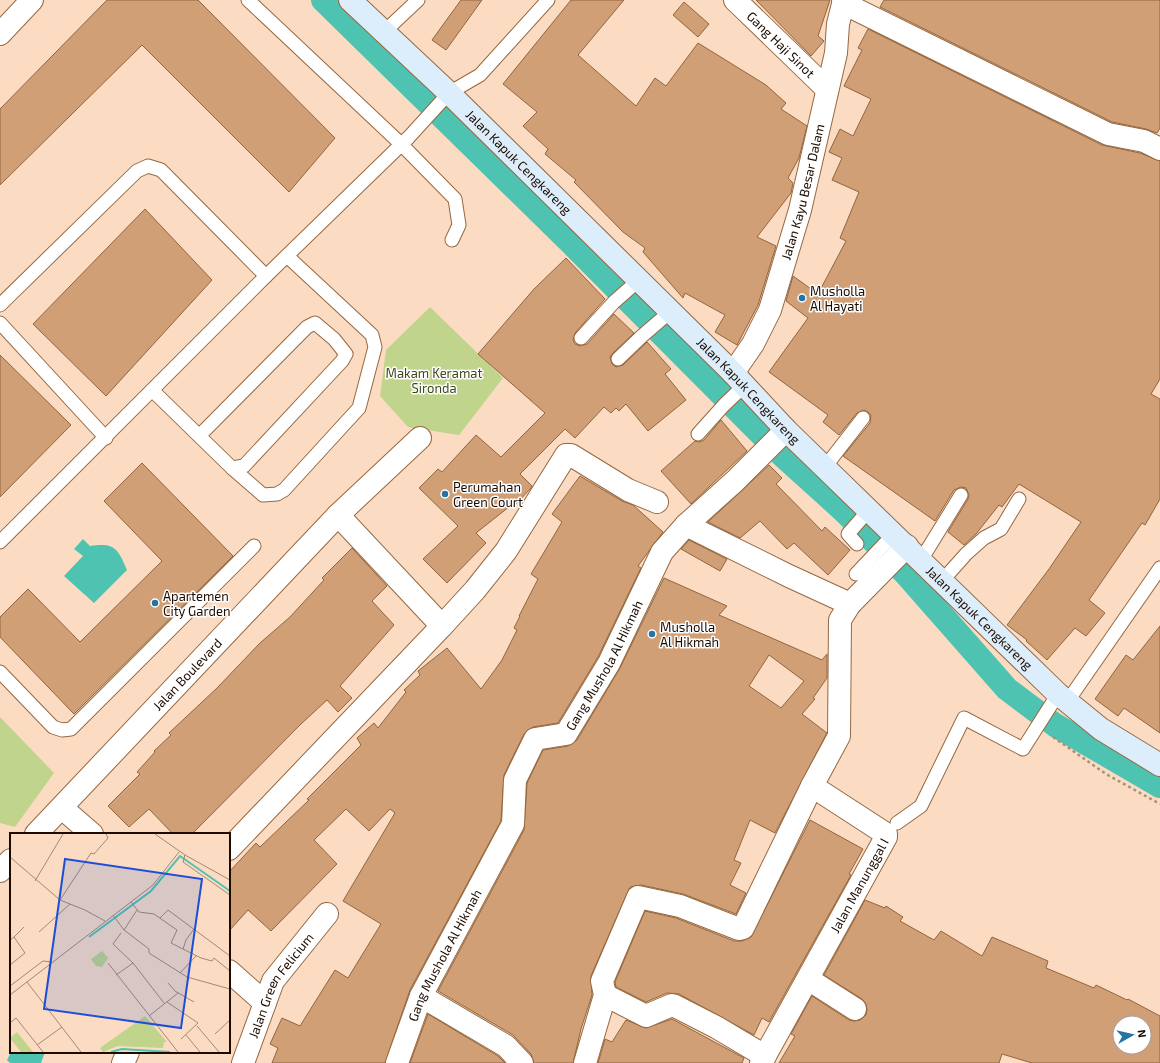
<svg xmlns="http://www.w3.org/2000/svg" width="1160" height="1063" font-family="'Exo 2',sans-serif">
  <rect width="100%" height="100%" fill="#fbdcc3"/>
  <g fill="#c0d48b">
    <polygon points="430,307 503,378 459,435 408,427 380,396 386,350"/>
    <polygon points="0,717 54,773 15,827 0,823"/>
  </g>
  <g fill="#4ec3b1">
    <path d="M83,539l7,7c25,-4 28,3 37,24l-33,33 -30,-27 19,-20 -9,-7z"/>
    <polygon points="11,1052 45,1052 41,1063 10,1063 7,1060"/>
  </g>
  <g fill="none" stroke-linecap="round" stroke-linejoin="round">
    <polyline stroke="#4ec3b1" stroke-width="24" points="323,0 572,244 781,454 845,512 905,573 1007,689 1055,725 1160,786"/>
  </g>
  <g fill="#d09f76" stroke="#92653d" fill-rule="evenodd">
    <polygon points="107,0 198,0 335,138 289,192 142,45 0,185 0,109"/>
    <polygon points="461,0 482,0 446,50 432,40"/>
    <polygon points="571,0 624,0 578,55 636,106 655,78 666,86 698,43 766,85 786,103 781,109 807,126 799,158 788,178 793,183 791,193 757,237 776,246 758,305 737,345 715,332 725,315 685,293 683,298 643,252 645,248 623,232 574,182 576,180 545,154 548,149 523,126 537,112 503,84"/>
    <polygon points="756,0 830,0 818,36 824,41 811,56"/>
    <polygon points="884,0 1160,0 1160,128 1157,133 1146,129 1112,122 880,7"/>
    <polygon points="684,2 709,24 698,37 673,15"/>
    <polygon points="868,29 1102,145 1140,153 1160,161 1160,379 1151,394 1160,399 1160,499 1145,525 1142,523 1089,600 1105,613 1086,636 1075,628 1047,660 1026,641 1027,640 1007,625 1049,569 1081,522 1019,484 1002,507 999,505 976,534 964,545 948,532 968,499 969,495 966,488 961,487 954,490 935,521 843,456 870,423 871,415 868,412 864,410 857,413 839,435 823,422 828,415 769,372 808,318 786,301 793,276 818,294 846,241 840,238 859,192 832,180 842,158 829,152 840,129 853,136 871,99 844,86 862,50 858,48"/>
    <polygon points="145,209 212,280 106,396 33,324"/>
    <polygon points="566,258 605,299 575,333 573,340 575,344 580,346 587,344 614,314 634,333 612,354 610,357 612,364 616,367 623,365 647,342 671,369 665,374 686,400 648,431 626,404 619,411 616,408 611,413 604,407 575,438 565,429 520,474 532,486 531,488 516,504 514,503 476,533 486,543 447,583 423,559 458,526 419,488 438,469 442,472 476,435 501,457 545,413 478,354 534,289"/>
    <polygon points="0,355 71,425 0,497"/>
    <polygon points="721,420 747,451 691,504 661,471 695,441 700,442 704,440"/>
    <polygon points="142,463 233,556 74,714 0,637 0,617 28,589 80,642 162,561 104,501"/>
    <polygon points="769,465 782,478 776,484 822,531 825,527 850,550 828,575 794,543 787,549 760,521 740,538 708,522"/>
    <polygon points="580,476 622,501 633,505 663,532 638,566 641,568 598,657 558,723 533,727 524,734 504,775 501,821 410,990 385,1063 272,1063 278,1048 270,1044 282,1018 300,1026 335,970 348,978 381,924 343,901 395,813 390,809 369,831 346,809 314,840 337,864 271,931 248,910 229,931 229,872 256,843 260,847 309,800 307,799 361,745 357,738 374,723 378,728 406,692 404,690 420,675 418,671 447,648 481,689 502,660 517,630 514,628 520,616 519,616 538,579 531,574 562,522 552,514"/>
    <polygon points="689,540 727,559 720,571 681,549"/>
    <polygon points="352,548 387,586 372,601 394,625 340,686 352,698 338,712 327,700 301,724 192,834 173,834 149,809 129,827 108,806 140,774 137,772 155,752 154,751 171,735 169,733 217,688 260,643 290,617 324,580 322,578"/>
    <path d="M664,578l63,28 -8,9 103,45 5,-6v24l-14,20 2,1 -13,15 25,19 -52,100 -25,-13 -16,40 7,3 -11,22 16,8 -10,21 -53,-20 -42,-9 -11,2 -39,89 1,19 -11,34 -8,34h-39l-3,-9 -18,-19 -75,-44 86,-161 3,-47 16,-33 25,-4 9,-6 43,-72zM769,655l35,26 -23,27 -32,-22z"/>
    <polygon points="1160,626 1160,733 1124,708 1118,716 1095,699 1126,655 1133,660"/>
    <polygon points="810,820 863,849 849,874 851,875 769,1022 762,1018 754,1035 679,994 667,993 646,1002 616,987 615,982 645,911 676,918 734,941 742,941 751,937"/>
    <path d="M865,900l20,8 1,-2 17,11 -3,4 34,19 7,-9 41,25 10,-19 56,24 -2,7 48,20 2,-3 31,15 1,-1 32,17v47h-128l-30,-9 -3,9h-220l16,-27 -4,-2 21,-38 37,24 5,1 6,-1 6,-5 1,-5 -1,-6 -4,-5 -38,-24zM1120,1023h24v24h-24z"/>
    <polygon points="428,1014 498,1056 505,1063 410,1063"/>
    <polygon points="672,1019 744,1058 742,1063 598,1063 605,1039 612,1042 626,1020 646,1028"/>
  </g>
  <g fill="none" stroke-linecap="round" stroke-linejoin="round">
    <defs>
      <g id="lane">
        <polyline points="248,0 401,144 455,199 459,225 452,240"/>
        <polyline points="384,32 418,0"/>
        <polyline points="0,305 137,171 148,166 161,170 266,276"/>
        <polyline points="0,323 106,438"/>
        <polyline points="581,338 614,302 639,280"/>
        <polyline points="618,359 642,336 671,311"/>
        <polyline points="153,391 232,468 244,466 342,361 346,354 334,339 315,323 307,327 199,436"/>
        <polyline points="698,434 724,405 745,385"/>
        <polyline points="825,467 863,418"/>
        <polyline points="232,468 263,495 277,494 284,490 359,408 375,347 372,335 287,256"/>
        <polyline points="0,542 266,276 409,137 449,93 480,75 548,0"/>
        <polyline points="857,544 848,534 869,510"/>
        <polyline points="921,560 961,495"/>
        <polyline points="856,574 894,534"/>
        <polyline points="942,581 966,554 984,538 1001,529 1019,499"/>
        <polyline points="0,672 53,727 62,730 71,729 254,546"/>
        <polyline points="1067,702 1160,568"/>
        <polyline points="897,823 921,806 964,718 1023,749 1058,694"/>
      </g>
      <g id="street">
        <path id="s1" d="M735,0l92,89"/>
        <polyline points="843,3 1108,134 1144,141 1160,149"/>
        <polyline points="0,34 32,0"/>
        <path id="s2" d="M733,373l20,-29 17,-34 30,-100 36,-157 2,-29 6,-24"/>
        <polyline points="686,525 735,481 786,430"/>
        <polyline points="442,626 475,590 506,551 566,455 571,455 628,490 657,502"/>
        <polyline points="62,808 92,834"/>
        <path id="s3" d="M36,834l302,-319 82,-77"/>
        <polyline points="229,849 442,626 338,515"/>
        <polyline points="0,871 11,860"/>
        <polyline points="229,971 265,1003"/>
        <polyline points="808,979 855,1009"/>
        <polyline points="605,995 646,1016 672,1005 675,1006 716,1027 765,1056"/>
        <polyline points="421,996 506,1046 522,1063"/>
        <polyline points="123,1063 128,1052"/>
        <path id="s4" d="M243,1063l30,-82 54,-67"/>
        <path id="s5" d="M397,1063l24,-67 92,-172 2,-44 20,-41 31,-5 43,-71 53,-111 24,-27 103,51 61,28"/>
        <polyline points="585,1063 605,995 602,981 638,897 680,906 739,929 743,928 812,786 839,736 840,620 850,604 907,546"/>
        <path id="s6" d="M761,1063l125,-226v-3l-74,-48"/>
      </g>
      <g id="secondary">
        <path id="s7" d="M350,0l99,93 284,280 53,57 272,264 43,35 59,36"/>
      </g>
    </defs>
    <use href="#lane" stroke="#966840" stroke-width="15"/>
    <use href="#street" stroke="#966840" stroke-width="24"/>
    <use href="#secondary" stroke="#966840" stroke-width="24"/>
    <polyline stroke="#ab917d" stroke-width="2.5" stroke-dasharray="3 3" stroke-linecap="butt" points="1053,737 1106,774 1160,804"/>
    <use href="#lane" stroke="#fff" stroke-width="13"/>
    <use href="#street" stroke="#fff" stroke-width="22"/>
    <use href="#secondary" stroke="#dceefc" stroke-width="22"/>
  </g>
  <g fill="#2574a6" stroke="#fff" stroke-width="1.5">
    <circle cx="802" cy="298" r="4"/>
    <circle cx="445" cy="494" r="4"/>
    <circle cx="155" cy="603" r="4"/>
    <circle cx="652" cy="634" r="4"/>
  </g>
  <g text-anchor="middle" stroke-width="3" stroke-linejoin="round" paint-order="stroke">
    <g font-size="13" fill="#1d0b00" stroke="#fff">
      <text dy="5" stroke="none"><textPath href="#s1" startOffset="64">Gang Haji Sinot</textPath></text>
      <text dy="5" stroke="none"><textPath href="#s7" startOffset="234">Jalan Kapuk Cengkareng</textPath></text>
      <text dy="5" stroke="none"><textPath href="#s2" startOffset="196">Jalan Kayu Besar Dalam</textPath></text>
      <text dy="5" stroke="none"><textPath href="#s7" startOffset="558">Jalan Kapuk Cengkareng</textPath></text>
      <text dy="5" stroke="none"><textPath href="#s7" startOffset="882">Jalan Kapuk Cengkareng</textPath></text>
      <text dy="5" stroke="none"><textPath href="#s5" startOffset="466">Gang Mushola Al Hikmah</textPath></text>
      <text dy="5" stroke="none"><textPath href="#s3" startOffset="220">Jalan Boulevard</textPath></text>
      <text dy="5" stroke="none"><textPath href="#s6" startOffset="203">Jalan Manunggal I</textPath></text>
      <text dy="5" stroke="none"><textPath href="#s5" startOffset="118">Gang Mushola Al Hikmah</textPath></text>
      <text dy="5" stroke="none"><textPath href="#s4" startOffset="87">Jalan Green Felicium</textPath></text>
    </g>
    <g font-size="13" fill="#1d0b00" stroke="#fff" text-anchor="start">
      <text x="810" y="296">Musholla<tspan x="810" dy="15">Al Hayati</tspan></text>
      <text x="453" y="492">Perumahan<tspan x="453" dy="15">Green Court</tspan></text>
      <text x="163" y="601">Apartemen<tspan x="163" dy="15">City Garden</tspan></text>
      <text x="660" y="632">Musholla<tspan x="660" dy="15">Al Hikmah</tspan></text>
    </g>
    <g font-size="13" fill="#3d481d" stroke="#fff">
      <text x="434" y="378">Makam Keramat<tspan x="434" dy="15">Sironda</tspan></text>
    </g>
  </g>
  <g transform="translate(10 833)">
    <rect width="220" height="220" fill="#fbdcc3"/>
    <path d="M92,118l6,7 -6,9 -6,-1 -5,-7zM135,183l22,26h-3l-1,6 -45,-2 -15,6 -3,-4zM7,199l16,20h-12l-11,-14z" fill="#c0d48b"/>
    <path fill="none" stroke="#4ec3b1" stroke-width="2" d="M79,104l62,-46 29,-35 50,35M101,219l11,-3 48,3"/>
    <path fill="none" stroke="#a28875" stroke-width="1" d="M145,1l30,21 45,25M175,22l-2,7 47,33M0,24l50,43 25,10 20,11M25,48l28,-47M50,67l31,-47 3,1 14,-16 -2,-4M121,69l8,10 15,2 23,16 -6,13 30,15 11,3 2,-3 16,13M127,77l-13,20 25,19v4l38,24 43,12M103,82l11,15M150,85l8,-8 62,46M29,99l31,-28M111,100l-8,11 20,19M4,104l10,-10M0,107l4,-3 11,16 -15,12M173,116l3,-9 8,-11M98,130l70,89M170,140l16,-17M106,142l17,-12 31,40M17,149l54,70M158,150l7,8 19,11M0,153l33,-25 9,1M0,162l143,-110 26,-33M157,169l31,21 -17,16M139,183l29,-23M0,190l6,-5 27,34M187,193l22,26M205,201l15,-14M176,202l14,17M27,212l25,-18"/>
    <path fill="#1d4ed8" fill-opacity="0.15" stroke="#1d4ed8" stroke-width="2" d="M55,26l137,20 -21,149 -137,-19z"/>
    <rect width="220" height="220" fill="none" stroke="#1d0b00" stroke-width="2"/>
  </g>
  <g transform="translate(1132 1035) rotate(82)"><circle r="19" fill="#ffffff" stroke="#a59d99"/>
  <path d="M0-3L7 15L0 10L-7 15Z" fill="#2574a6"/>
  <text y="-6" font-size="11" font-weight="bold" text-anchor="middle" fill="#1d0b00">N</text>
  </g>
</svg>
